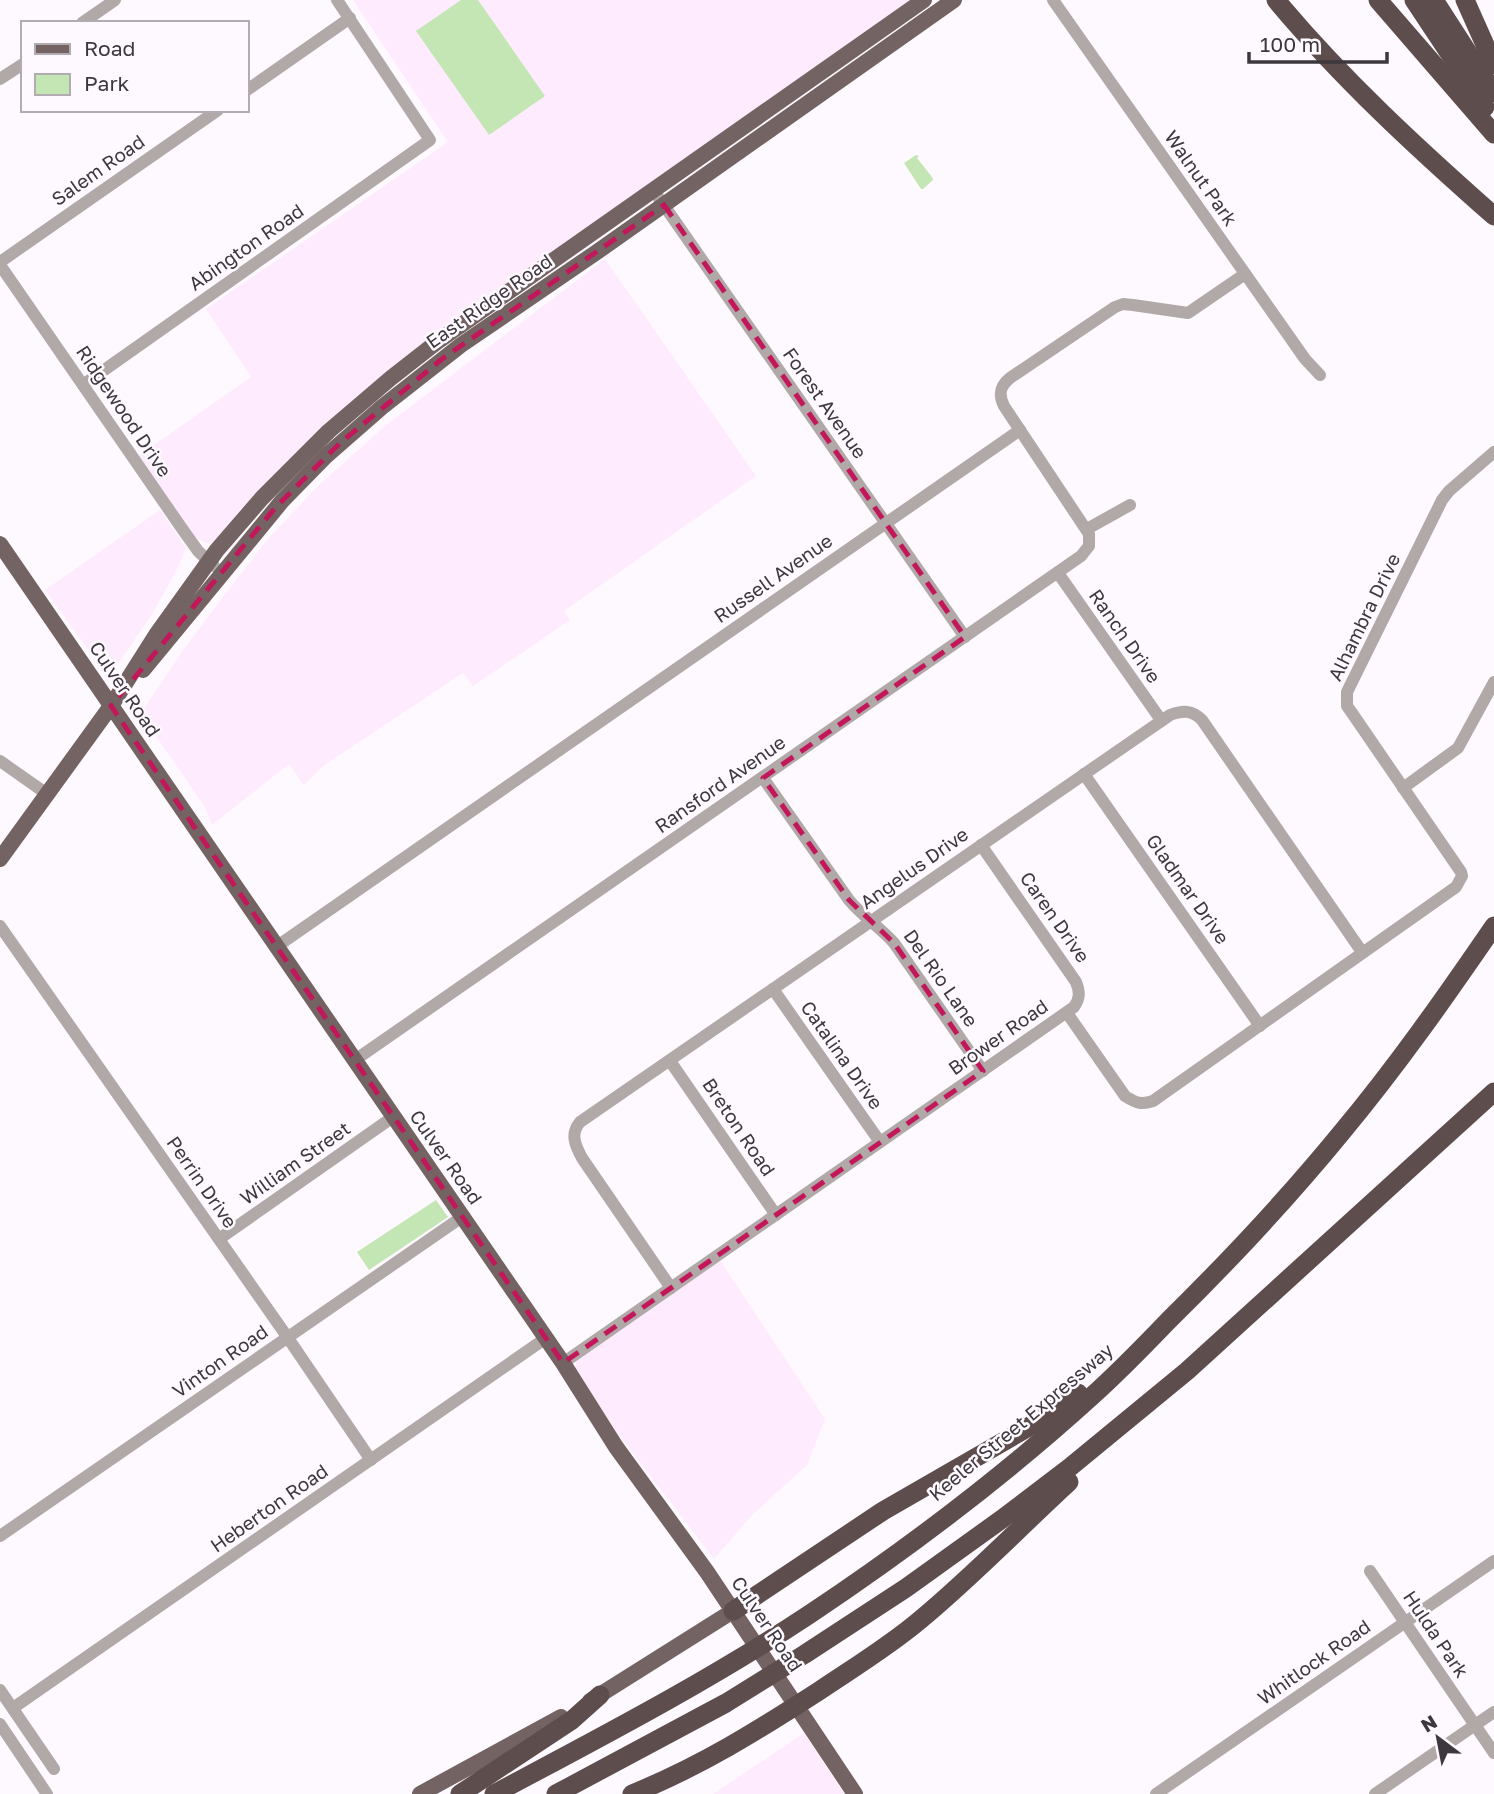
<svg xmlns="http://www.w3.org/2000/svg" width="1494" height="1794" font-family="'Golos Text',sans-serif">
  <rect width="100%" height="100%" fill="#fef9fe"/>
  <g fill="#feebfe">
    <polygon points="353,0 913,0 438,334 220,537 213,542 206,543 196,538 137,457 251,377 206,309 448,142"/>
    <polygon points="605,259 756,476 564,611 570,620 473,686 463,673 323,766 304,785 289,764 212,825 205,807 145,720 143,710 184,649 216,606 268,539 317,487 385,426"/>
    <polygon points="160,510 186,548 177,569 151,616 117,665 106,668 100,666 45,590"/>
    <polygon points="719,1259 825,1419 807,1465 751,1516 714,1559 622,1439 577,1373 575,1368 577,1358"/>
    <polygon points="804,1733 844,1794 713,1794"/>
  </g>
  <g fill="#c4e6b4">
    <polygon points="461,0 478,0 545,96 489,135 416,31"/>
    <polygon points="916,155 919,156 917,158 932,177 933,180 923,189 921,189 904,163"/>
    <polygon points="436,1200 448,1217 369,1270 357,1252"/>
  </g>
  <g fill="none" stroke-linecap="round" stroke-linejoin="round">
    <g stroke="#b1a8a8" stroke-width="12">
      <polyline points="1053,0 1305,359 1320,375"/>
      <polyline points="82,23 115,0"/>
      <polyline points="0,79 23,64"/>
      <polyline points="247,90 350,18"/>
      <polyline points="654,191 965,637"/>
      <polyline points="0,262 218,110"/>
      <polyline points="0,265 183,530 198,551 214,566"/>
      <polyline points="83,385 430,140 337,0"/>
      <polyline points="1087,529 1130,505"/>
      <polyline points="1058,573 1161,720"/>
      <polyline points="0,761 47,794"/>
      <polyline points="1084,774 1260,1026"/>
      <path d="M763,778l86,122c13,16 31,27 45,43l89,128"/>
      <polyline points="1403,788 1458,748 1494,682"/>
      <polyline points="0,926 288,1338 371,1460"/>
      <polyline points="276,947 1020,430"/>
      <polyline points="773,989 880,1142"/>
      <path d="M1067,1013l58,83c11,7 16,9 28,5l303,-214 6,-11 -1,-4 -109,-159 -5,-7v-14l95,-192 7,-9 45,-39"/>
      <path d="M355,1060l726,-504 8,-10v-12l-85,-128c-6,-12 -4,-20 6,-28l105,-71 8,-3 10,1 55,8 57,-39"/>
      <polyline points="670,1061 776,1215"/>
      <polyline points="219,1239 393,1117"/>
      <path d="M671,1288l-89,-130c-7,-13 -12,-24 -2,-36l590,-407c13,-5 22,-5 32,5l160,232"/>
      <path d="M563,1363l511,-356c6,-8 6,-15 2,-25l-95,-137"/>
      <polyline points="0,1536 462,1217"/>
      <polyline points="1370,1571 1494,1753"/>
      <polyline points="0,1690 54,1769"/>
      <polyline points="13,1708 546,1338"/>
      <polyline points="0,1724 47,1794"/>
      <polyline points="1156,1794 1494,1561"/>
      <polyline points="1375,1794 1494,1712"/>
    </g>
    <g stroke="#736463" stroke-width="16">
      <polyline points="0,544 563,1363 616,1447 707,1572 855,1794"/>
      <polyline points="143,670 282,501 326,456 382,407 461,345 594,254 954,0"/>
      <polyline points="0,859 111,706 156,635 217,550 262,498 329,431 391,378 437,342 924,0"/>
      <polyline points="590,1701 733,1611"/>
      <polyline points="420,1794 561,1717"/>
    </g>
    <g stroke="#5d4d4c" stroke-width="19">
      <path d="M1276,0c66,79 141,148 218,216"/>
      <polyline points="1378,0 1494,134"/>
      <polyline points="1414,0 1485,107"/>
      <polyline points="1434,0 1494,93"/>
      <polyline points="1465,0 1494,65"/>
      <polyline points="733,1611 883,1511 1027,1428 1078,1393"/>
      <polyline points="460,1794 572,1720 600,1695"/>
      <path d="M494,1794c107,-57 215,-113 316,-180 99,-66 194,-138 282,-218 27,-24 52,-50 77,-76 61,-60 119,-122 173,-188 55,-66 104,-136 152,-206"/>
      <polyline points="556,1794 726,1703 805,1654 906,1588 1002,1519 1069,1468 1187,1371 1494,1092"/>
      <path d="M632,1794c69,-28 125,-63 187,-103 34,-23 69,-44 101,-71 52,-43 99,-92 149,-138"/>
    </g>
  </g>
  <path fill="none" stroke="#c2185b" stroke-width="5" stroke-dasharray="14 9" stroke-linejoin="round" d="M664,205l301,432 -202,141 86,122 45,43 89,128 -420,292 -452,-657 164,-198 65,-65 102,-84z"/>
  <g text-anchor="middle" stroke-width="5" stroke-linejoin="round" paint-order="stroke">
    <g font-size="19" fill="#3d383d" stroke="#fef9fe">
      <text transform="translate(98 170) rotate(-35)" y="7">Salem Road</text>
      <text transform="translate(1201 178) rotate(55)" y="7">Walnut Park</text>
      <text transform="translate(246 247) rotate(-35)" y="7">Abington Road</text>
      <text transform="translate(489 301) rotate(-35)" y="7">East Ridge Road</text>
      <text transform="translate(825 403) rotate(55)" y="7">Forest Avenue</text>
      <text transform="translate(124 411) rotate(56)" y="7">Ridgewood Drive</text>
      <text transform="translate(773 578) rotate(-35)" y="7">Russell Avenue</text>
      <text transform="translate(1364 617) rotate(-64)" y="7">Alhambra Drive</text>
      <text transform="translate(1125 636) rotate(55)" y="7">Ranch Drive</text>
      <text transform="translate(125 689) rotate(56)" y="7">Culver Road</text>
      <text transform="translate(720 784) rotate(-35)" y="7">Ransford Avenue</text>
      <text transform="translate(914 868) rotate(-35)" y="7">Angelus Drive</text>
      <text transform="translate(1188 889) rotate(55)" y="7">Gladmar Drive</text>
      <text transform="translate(1055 917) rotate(55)" y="7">Caren Drive</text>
      <text transform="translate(941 978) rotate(55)" y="7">Del Rio Lane</text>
      <text transform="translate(998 1037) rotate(-35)" y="7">Brower Road</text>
      <text transform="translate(842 1055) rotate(55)" y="7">Catalina Drive</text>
      <text transform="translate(739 1127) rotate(56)" y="7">Breton Road</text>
      <text transform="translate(446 1157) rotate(55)" y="7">Culver Road</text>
      <text transform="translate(295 1163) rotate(-35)" y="7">William Street</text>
      <text transform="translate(202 1182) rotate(55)" y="7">Perrin Drive</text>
      <text transform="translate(220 1361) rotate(-35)" y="7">Vinton Road</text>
      <text transform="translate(1021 1422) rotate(-40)" y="7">Keeler Street Expressway</text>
      <text transform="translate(269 1508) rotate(-35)" y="7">Heberton Road</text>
      <text transform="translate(767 1624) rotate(56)" y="7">Culver Road</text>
      <text transform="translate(1436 1634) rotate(56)" y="7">Hulda Park</text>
      <text transform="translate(1314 1662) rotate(-35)" y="7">Whitlock Road</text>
    </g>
  </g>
  <rect x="21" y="21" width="228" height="91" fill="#fef9fe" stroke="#b1acb1" stroke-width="2"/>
  <rect x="35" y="44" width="35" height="10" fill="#736463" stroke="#b1acb1" stroke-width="2"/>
  <text x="84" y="56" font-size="21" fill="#3d383d">Road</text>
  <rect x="35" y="74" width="35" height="21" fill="#c4e6b4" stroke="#b1acb1" stroke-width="2"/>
  <text x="84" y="91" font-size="21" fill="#3d383d">Park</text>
  <g transform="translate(1438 1738) rotate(328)" stroke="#fef9fe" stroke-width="5" paint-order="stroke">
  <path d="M0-5L12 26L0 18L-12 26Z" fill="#3d383d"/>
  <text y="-10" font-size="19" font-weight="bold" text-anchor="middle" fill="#3d383d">N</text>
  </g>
  <path d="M1249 52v10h138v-10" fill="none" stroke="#3d383d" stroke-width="3.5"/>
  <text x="1260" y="52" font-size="21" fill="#3d383d" stroke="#fef9fe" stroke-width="5" paint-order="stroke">100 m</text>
</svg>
